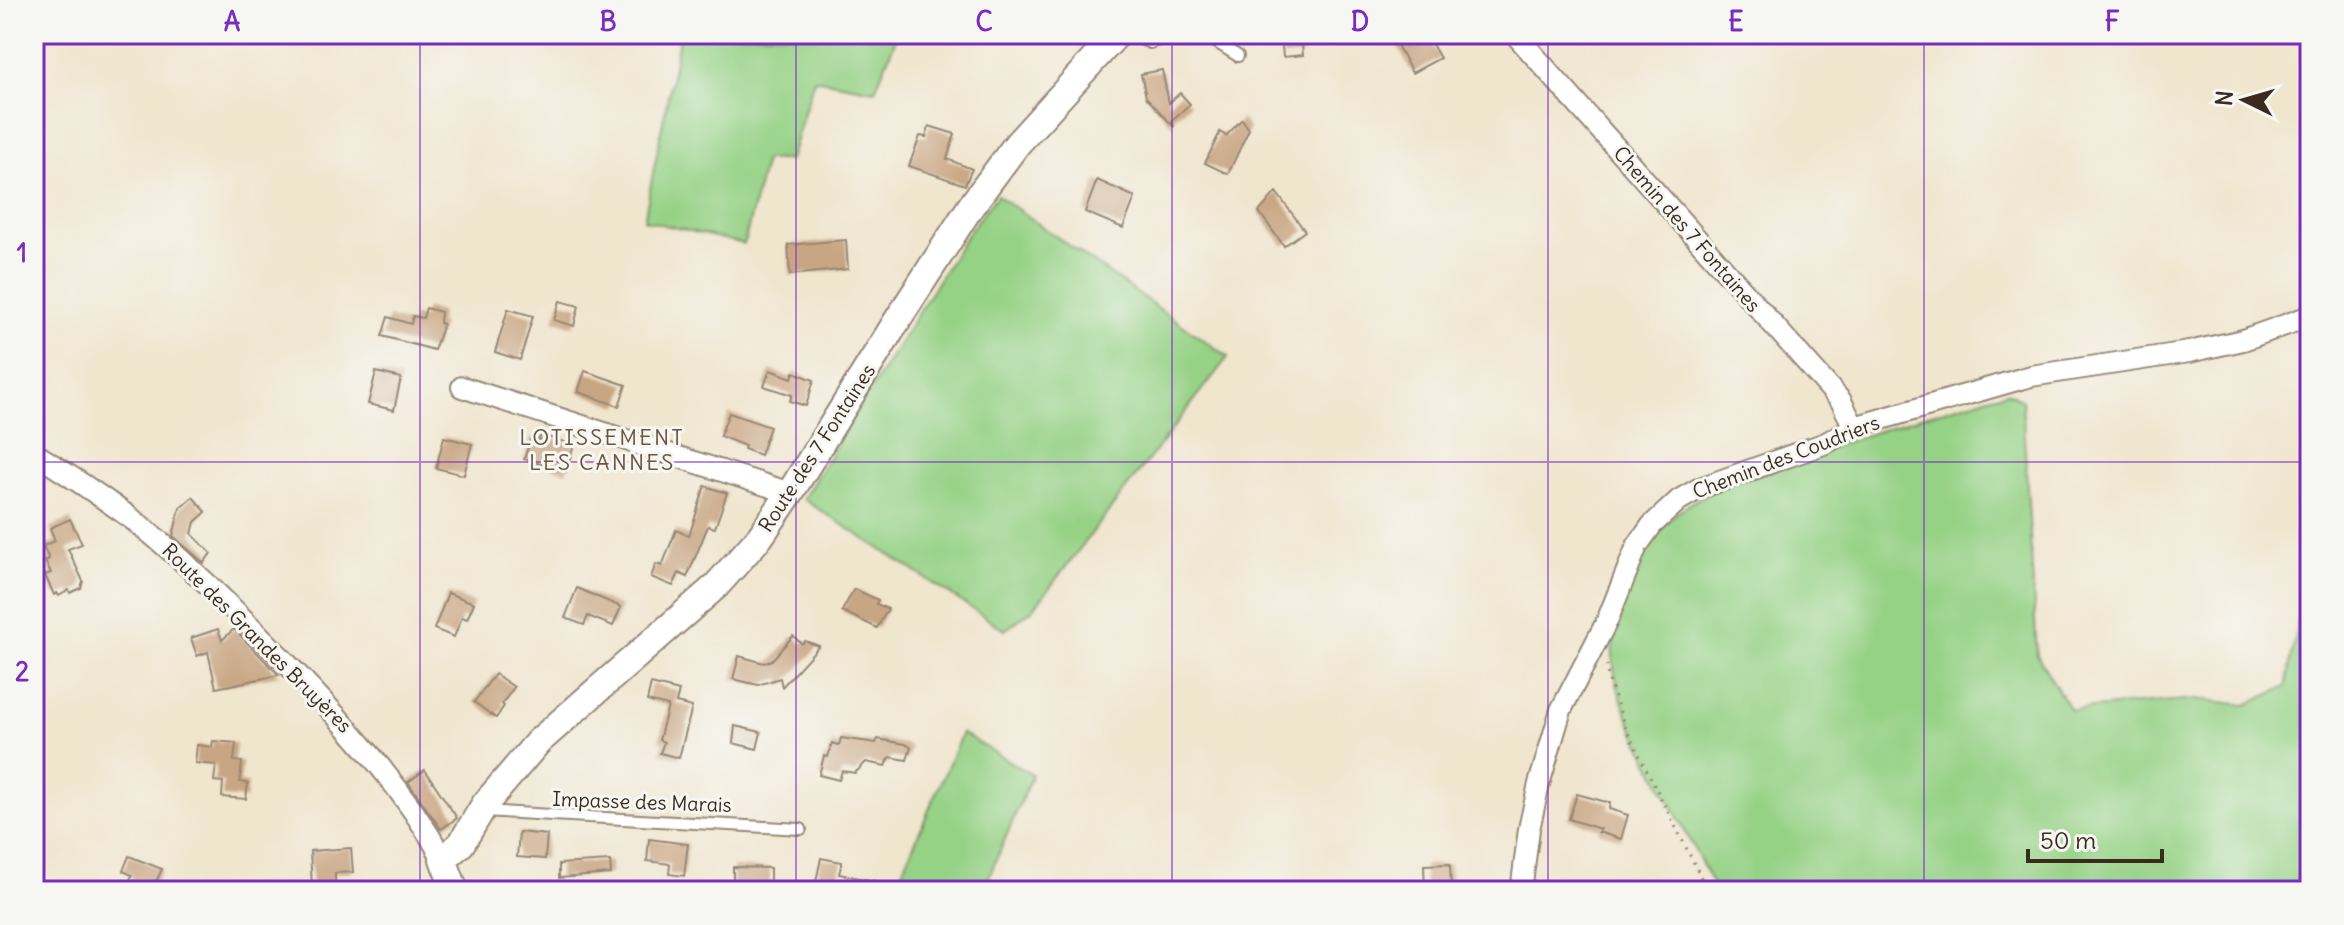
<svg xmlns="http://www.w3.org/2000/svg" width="2344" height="925" font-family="Delius,sans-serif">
  <rect width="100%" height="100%" fill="#f6f6f2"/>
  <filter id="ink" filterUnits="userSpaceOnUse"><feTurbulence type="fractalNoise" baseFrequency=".0125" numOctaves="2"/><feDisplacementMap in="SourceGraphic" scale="16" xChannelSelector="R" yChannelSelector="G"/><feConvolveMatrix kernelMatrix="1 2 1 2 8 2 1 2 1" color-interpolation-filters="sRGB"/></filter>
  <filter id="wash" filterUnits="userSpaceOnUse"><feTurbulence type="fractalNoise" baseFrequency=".006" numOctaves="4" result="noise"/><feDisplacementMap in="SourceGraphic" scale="32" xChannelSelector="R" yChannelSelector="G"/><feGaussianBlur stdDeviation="1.8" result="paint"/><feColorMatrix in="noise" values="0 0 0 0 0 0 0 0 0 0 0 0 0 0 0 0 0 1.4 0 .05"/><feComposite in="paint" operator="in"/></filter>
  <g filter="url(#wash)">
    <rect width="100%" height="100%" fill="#f0e5cd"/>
    <g fill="#96d286" stroke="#687e52" stroke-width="2">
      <polygon points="680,34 898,34 875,90 814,79 790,160 765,160 744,244 644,220"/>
      <polygon points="997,195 1228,357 1033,609 1005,630 803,499 967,234"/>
      <path d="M2007,392l15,8 15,255 33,55 126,-11 50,6 40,-18 24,-132v336h-594c-19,-36 -37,-72 -56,-108 -19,-39 -44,-80 -47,-124 -3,-48 28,-116 64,-146 24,-21 59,-30 88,-41 80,-31 159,-58 242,-80z"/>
      <polygon points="962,733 1032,775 983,891 894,891"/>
    </g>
    <g id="blocks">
      <g fill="#c9a683">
        <polygon points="1287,34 1301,34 1303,55 1283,57 1281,36"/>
        <polygon points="1417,34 1426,34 1440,58 1412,73 1397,45"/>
        <polygon points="1162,70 1169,103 1180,93 1190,104 1172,120 1174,127 1146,97 1141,74"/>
        <polygon points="1242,119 1249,129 1228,174 1205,163 1220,132 1226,136"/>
        <polygon points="929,126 955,134 947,159 972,169 965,185 909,166 920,136 926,137"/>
        <polygon points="1097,180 1135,197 1123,228 1085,212"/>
        <polygon points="1276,192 1305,231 1284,246 1259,212"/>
        <polygon points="846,240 848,269 790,275 788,245"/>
        <polygon points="560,301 579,306 574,326 554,320"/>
        <polygon points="426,308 441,312 440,323 443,324 434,350 382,336 388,317 411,324 413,316 423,318"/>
        <polygon points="508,309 533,316 520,360 495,352"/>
        <polygon points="770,370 792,378 794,372 814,380 806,406 790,401 792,395 764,386"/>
        <polygon points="585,371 626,385 619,406 578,392"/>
        <polygon points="376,372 401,378 394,410 368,404"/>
        <polygon points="729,413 770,427 760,455 744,449 745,446 720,436"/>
        <polygon points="541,435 574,445 566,472 524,459 531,438 539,440"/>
        <polygon points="444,437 472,444 464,475 436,468"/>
        <polygon points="705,486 727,493 715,528 708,526 687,577 679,573 673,586 651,577 656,564 662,566 676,530 689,536"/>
        <polygon points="193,497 206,512 195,522 192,534 211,553 204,563 173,536 180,508"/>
        <polygon points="70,519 82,544 68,549 83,581 81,588 70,593 69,590 59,596 57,593 54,595 45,575 51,573 45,561 49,559 43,546 55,541 50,528"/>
        <polygon points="577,588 621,607 613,626 588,616 584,625 565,618"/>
        <polygon points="854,589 878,600 876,604 888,609 877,628 842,611"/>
        <polygon points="448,593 474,603 467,619 462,617 454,637 434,629"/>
        <polygon points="218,629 222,640 234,629 279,675 216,688 208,652 197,656 191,638"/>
        <polygon points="793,636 802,644 805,641 819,646 782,687 780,678 758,685 733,679 739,656 764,663 772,660"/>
        <polygon points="495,674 514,687 502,704 504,706 496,718 474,702"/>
        <polygon points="651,684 679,691 676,703 692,707 679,758 660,753 664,742 659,740 668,706 647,701"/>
        <polygon points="735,726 761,732 757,749 733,743"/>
        <polygon points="841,738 876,743 878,739 905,744 911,747 907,760 890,757 886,766 866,762 855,773 842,771 839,780 819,775 824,756 828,757 832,743 839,745"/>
        <polygon points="213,741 236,743 234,761 242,762 240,782 248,783 246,799 222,797 223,782 214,781 216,765 195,763 197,745 212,747"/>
        <polygon points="425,770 457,818 441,829 408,782"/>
        <polygon points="1577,794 1610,803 1609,809 1628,815 1621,839 1598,832 1600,829 1569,819"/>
        <polygon points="519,832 547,835 545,859 517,857"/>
        <polygon points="649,839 688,844 684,876 669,874 670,864 647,861"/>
        <polygon points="351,848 353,872 335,873 335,885 312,887 310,851"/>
        <polygon points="129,856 162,869 152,891 126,891 132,875 123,871"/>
        <polygon points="821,858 842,862 839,874 891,884 891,891 814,891"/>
        <polygon points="610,861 611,874 559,878 559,864"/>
        <polygon points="1450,864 1451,891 1425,891 1424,865"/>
        <polygon points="733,867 770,868 770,890 733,890"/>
      </g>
    </g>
  </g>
  <g filter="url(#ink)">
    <use href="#blocks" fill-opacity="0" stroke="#968876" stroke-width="2"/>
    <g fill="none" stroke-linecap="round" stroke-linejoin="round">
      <defs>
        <g id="service">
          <polyline points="1129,34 1150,43 1176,34"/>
          <polyline points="1203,34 1238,56"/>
          <polyline points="483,811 801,829"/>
          <polyline points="423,891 452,883"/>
        </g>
        <g id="minor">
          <polyline points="1515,34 1841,401 1854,427"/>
          <polyline points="462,387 790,493"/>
          <path d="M34,453c41,26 94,60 130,92 48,41 92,87 136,132 54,57 105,113 143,182"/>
          <polyline points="1521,891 1529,829 1539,784 1561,710 1607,621 1637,546 1652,525 1679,500 1700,488 1826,443 1854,427 2031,376 2189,352 2243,340 2310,316"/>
        </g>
        <polyline id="tertiary" points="455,891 443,859 461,844 485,804 538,742 716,586 760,537 790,493 905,308 971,206 1017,144 1117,34"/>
      </defs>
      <use href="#service" stroke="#968876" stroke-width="14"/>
      <use href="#minor" stroke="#968876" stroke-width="24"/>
      <use href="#tertiary" stroke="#968876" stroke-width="30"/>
      <polyline stroke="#968876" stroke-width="3" stroke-dasharray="2 6" stroke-linecap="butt" points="1607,665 1608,678 1625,727 1708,891"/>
      <use href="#service" stroke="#fff" stroke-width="10"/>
      <use href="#minor" stroke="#fff" stroke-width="20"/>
      <use href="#tertiary" stroke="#fff" stroke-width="26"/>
    </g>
  </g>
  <path fill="none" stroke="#7b2cbf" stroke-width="2" stroke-opacity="0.55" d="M420,34v857M796,34v857M1172,34v857M1548,34v857M1924,34v857M34,462h2276"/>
  <g text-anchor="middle" stroke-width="6" stroke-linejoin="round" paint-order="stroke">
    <g font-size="20" fill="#3b2a1e" stroke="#f6f6f2">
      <text transform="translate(1687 229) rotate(49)" y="7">Chemin des 7 Fontaines</text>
      <text transform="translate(817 448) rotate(-57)" y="7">Route des 7 Fontaines</text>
      <text transform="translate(1786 457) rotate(-21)" y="7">Chemin des Coudriers</text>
      <text transform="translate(257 638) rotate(45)" y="7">Route des Grandes Bruyères</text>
      <text transform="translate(642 802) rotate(2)" y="7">Impasse des Marais</text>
    </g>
    <g font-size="22" letter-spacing="2" fill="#6d5541" stroke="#f6f6f2">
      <text x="602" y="445">LOTISSEMENT<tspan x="602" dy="25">LES CANNES</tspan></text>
    </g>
  </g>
  <rect width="2344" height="925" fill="none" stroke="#f6f6f2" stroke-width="88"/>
  <g transform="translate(2244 100) rotate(275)" stroke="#f6f6f2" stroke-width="6" paint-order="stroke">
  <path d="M0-6L14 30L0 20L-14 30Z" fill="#3b2a1e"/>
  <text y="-12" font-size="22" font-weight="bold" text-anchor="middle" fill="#3b2a1e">N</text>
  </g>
  <path d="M2028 849v12h134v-12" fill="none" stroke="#3b2a1e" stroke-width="4"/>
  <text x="2040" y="849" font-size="24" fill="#3b2a1e" stroke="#f6f6f2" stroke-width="6" paint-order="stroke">50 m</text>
  <rect x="44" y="44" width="2256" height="837" fill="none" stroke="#7b2cbf" stroke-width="3"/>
  <g font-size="26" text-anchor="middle" font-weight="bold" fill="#7b2cbf">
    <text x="232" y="31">A</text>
    <text x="608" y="31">B</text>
    <text x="984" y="31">C</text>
    <text x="1360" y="31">D</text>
    <text x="1736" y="31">E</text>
    <text x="2112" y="31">F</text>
    <text x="22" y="262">1</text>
    <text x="22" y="681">2</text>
  </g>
</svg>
